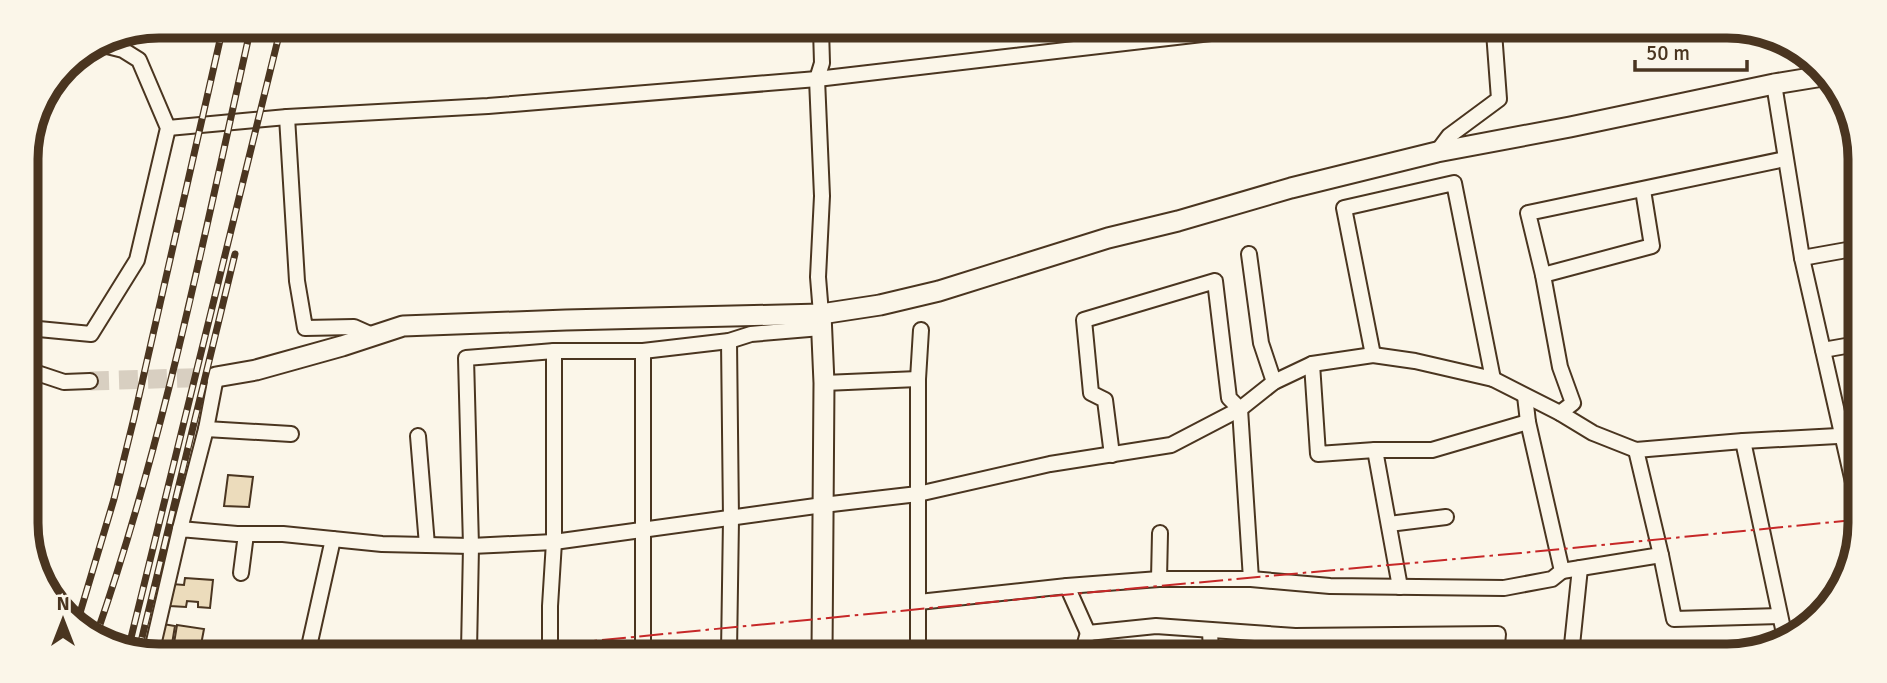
<svg xmlns="http://www.w3.org/2000/svg" width="1887" height="683" font-family="Signika,sans-serif">
  <rect width="100%" height="100%" fill="#fbf6e9"/>
  <g fill="#ecdcbc" stroke="#4a3520" stroke-width="2">
    <polygon points="228,475 253,477 249,507 224,506"/>
    <polygon points="185,578 213,580 210,608 198,607 198,602 187,601 186,607 170,606 172,584 184,585"/>
    <polygon points="163,624 175,626 172,644 159,641"/>
    <polygon points="177,625 204,629 200,650 173,649"/>
  </g>
  <g fill="none" stroke-linecap="round" stroke-linejoin="round">
    <polyline stroke="#d8cfc1" stroke-width="19" stroke-dasharray="19 10" stroke-linecap="butt" points="90,381 216,377"/>
    <defs>
      <g id="street">
        <polyline points="821,29 822,63 817,79 822,196 818,277 821,314"/>
        <polyline points="1774,84 1802,258 1855,491"/>
        <polyline points="287,117 297,281 305,328 354,327 372,335"/>
        <polyline points="168,128 287,117 488,106 817,79 1228,31"/>
        <polyline points="1437,152 1449,136 1499,99 1494,32"/>
        <polyline points="1249,254 1261,343 1274,382"/>
        <polyline points="1802,258 1858,248"/>
        <polyline points="1543,275 1652,246 1643,190"/>
        <polyline points="28,328 91,334 137,260 168,128 139,60 123,50 107,46"/>
        <polyline points="729,341 731,519 729,652"/>
        <polyline points="1823,350 1857,344"/>
        <polyline points="1373,355 1344,208 1454,183 1493,379"/>
        <polyline points="1312,364 1318,454 1375,450 1432,450 1528,422"/>
        <polyline points="28,370 64,382 90,381"/>
        <polyline points="824,383 918,379"/>
        <polyline points="1560,413 1573,403 1560,367 1543,275 1528,213 1785,159"/>
        <polyline points="206,429 291,434"/>
        <polyline points="418,436 427,545"/>
        <polyline points="1743,441 1785,638"/>
        <polyline points="1375,450 1400,587"/>
        <polyline points="1389,524 1446,517"/>
        <polyline points="180,529 206,429 216,377"/>
        <polyline points="1661,555 1674,619 1780,616"/>
        <polyline points="1562,571 1661,555 1636,450"/>
        <polyline points="241,573 246,534"/>
        <polyline points="1159,579 1160,533"/>
        <polyline points="1251,579 1330,586 1504,588 1552,579 1562,571 1528,422 1525,396"/>
        <polyline points="1067,586 1088,633"/>
        <polyline points="919,602 1067,586 1159,579 1251,579 1240,409 1229,398 1215,281 1084,320 1091,393 1105,400 1112,455"/>
        <polyline points="1210,630 1211,654"/>
        <polyline points="1295,636 1295,655"/>
        <polyline points="1572,645 1580,568"/>
        <polyline points="152,650 180,529 237,534 283,534 382,544 471,546 554,542 823,505 918,494 1050,464 1171,445 1240,409 1274,382 1312,364 1373,355 1415,361 1493,379 1560,413 1593,433 1636,450 1743,441 1856,435"/>
        <polyline points="308,651 333,539"/>
        <polyline points="469,651 471,546 466,358 554,351 643,351 729,341 751,334 821,328"/>
        <polyline points="550,652 550,606 554,542 554,351"/>
        <polyline points="643,652 643,351"/>
        <polyline points="918,653 918,379 921,330"/>
        <polyline points="1082,654 1088,633 1156,626 1295,636 1498,634 1496,655"/>
        <polyline points="1383,655 1383,636"/>
      </g>
      <g id="secondary">
        <polyline points="821,314 824,383 822,653"/>
        <polyline points="216,377 256,370 342,346 403,326 566,320 821,314 880,305 939,291 1108,238 1178,221 1291,188 1437,152 1570,127 1774,84 1829,75"/>
      </g>
    </defs>
    <use href="#street" stroke="#4a3520" stroke-width="18"/>
    <use href="#secondary" stroke="#4a3520" stroke-width="23"/>
    <use href="#street" stroke="#fbf6e9" stroke-width="14"/>
    <use href="#secondary" stroke="#fbf6e9" stroke-width="19"/>
    <defs>
      <g id="rail">
        <polyline points="77,623 114,499 134,418 223,27"/>
        <path d="M96,636c69,-198 109,-405 155,-609"/>
        <polyline points="128,650 281,27"/>
        <polyline points="139,650 235,254"/>
      </g>
    </defs>
    <use href="#rail" stroke="#4a3520" stroke-width="7"/>
    <use href="#rail" stroke="#fbf6e9" stroke-width="4.5" stroke-dasharray="13" stroke-linecap="butt"/>
    <polyline stroke="#c62828" stroke-width="2" stroke-dasharray="24 5 3.5 5" stroke-linecap="butt" points="490,651 1094,592 1521,553 1854,520"/>
  </g>
  <path d="M0 0H1887V683H0ZM159 38H1727A121 121 0 0 1 1848 159V523A121 121 0 0 1 1727 644H159A121 121 0 0 1 38 523V159A121 121 0 0 1 159 38Z" fill="#fbf6e9" fill-rule="evenodd"/>
  <path fill="none" stroke="#4a3520" stroke-width="9" d="M159 38H1727A121 121 0 0 1 1848 159V523A121 121 0 0 1 1727 644H159A121 121 0 0 1 38 523V159A121 121 0 0 1 159 38Z"/>
  <g transform="translate(63 620)" stroke="#fbf6e9" stroke-width="5" paint-order="stroke">
  <path d="M0-5L12 26L0 18L-12 26Z" fill="#4a3520"/>
  <text y="-10" font-size="19" font-weight="bold" text-anchor="middle" fill="#4a3520">N</text>
  </g>
  <path d="M1635 60v10h112v-10" fill="none" stroke="#4a3520" stroke-width="3.5"/>
  <text x="1646" y="60" font-size="21" fill="#4a3520" stroke="#fbf6e9" stroke-width="5" paint-order="stroke">50 m</text>
</svg>
